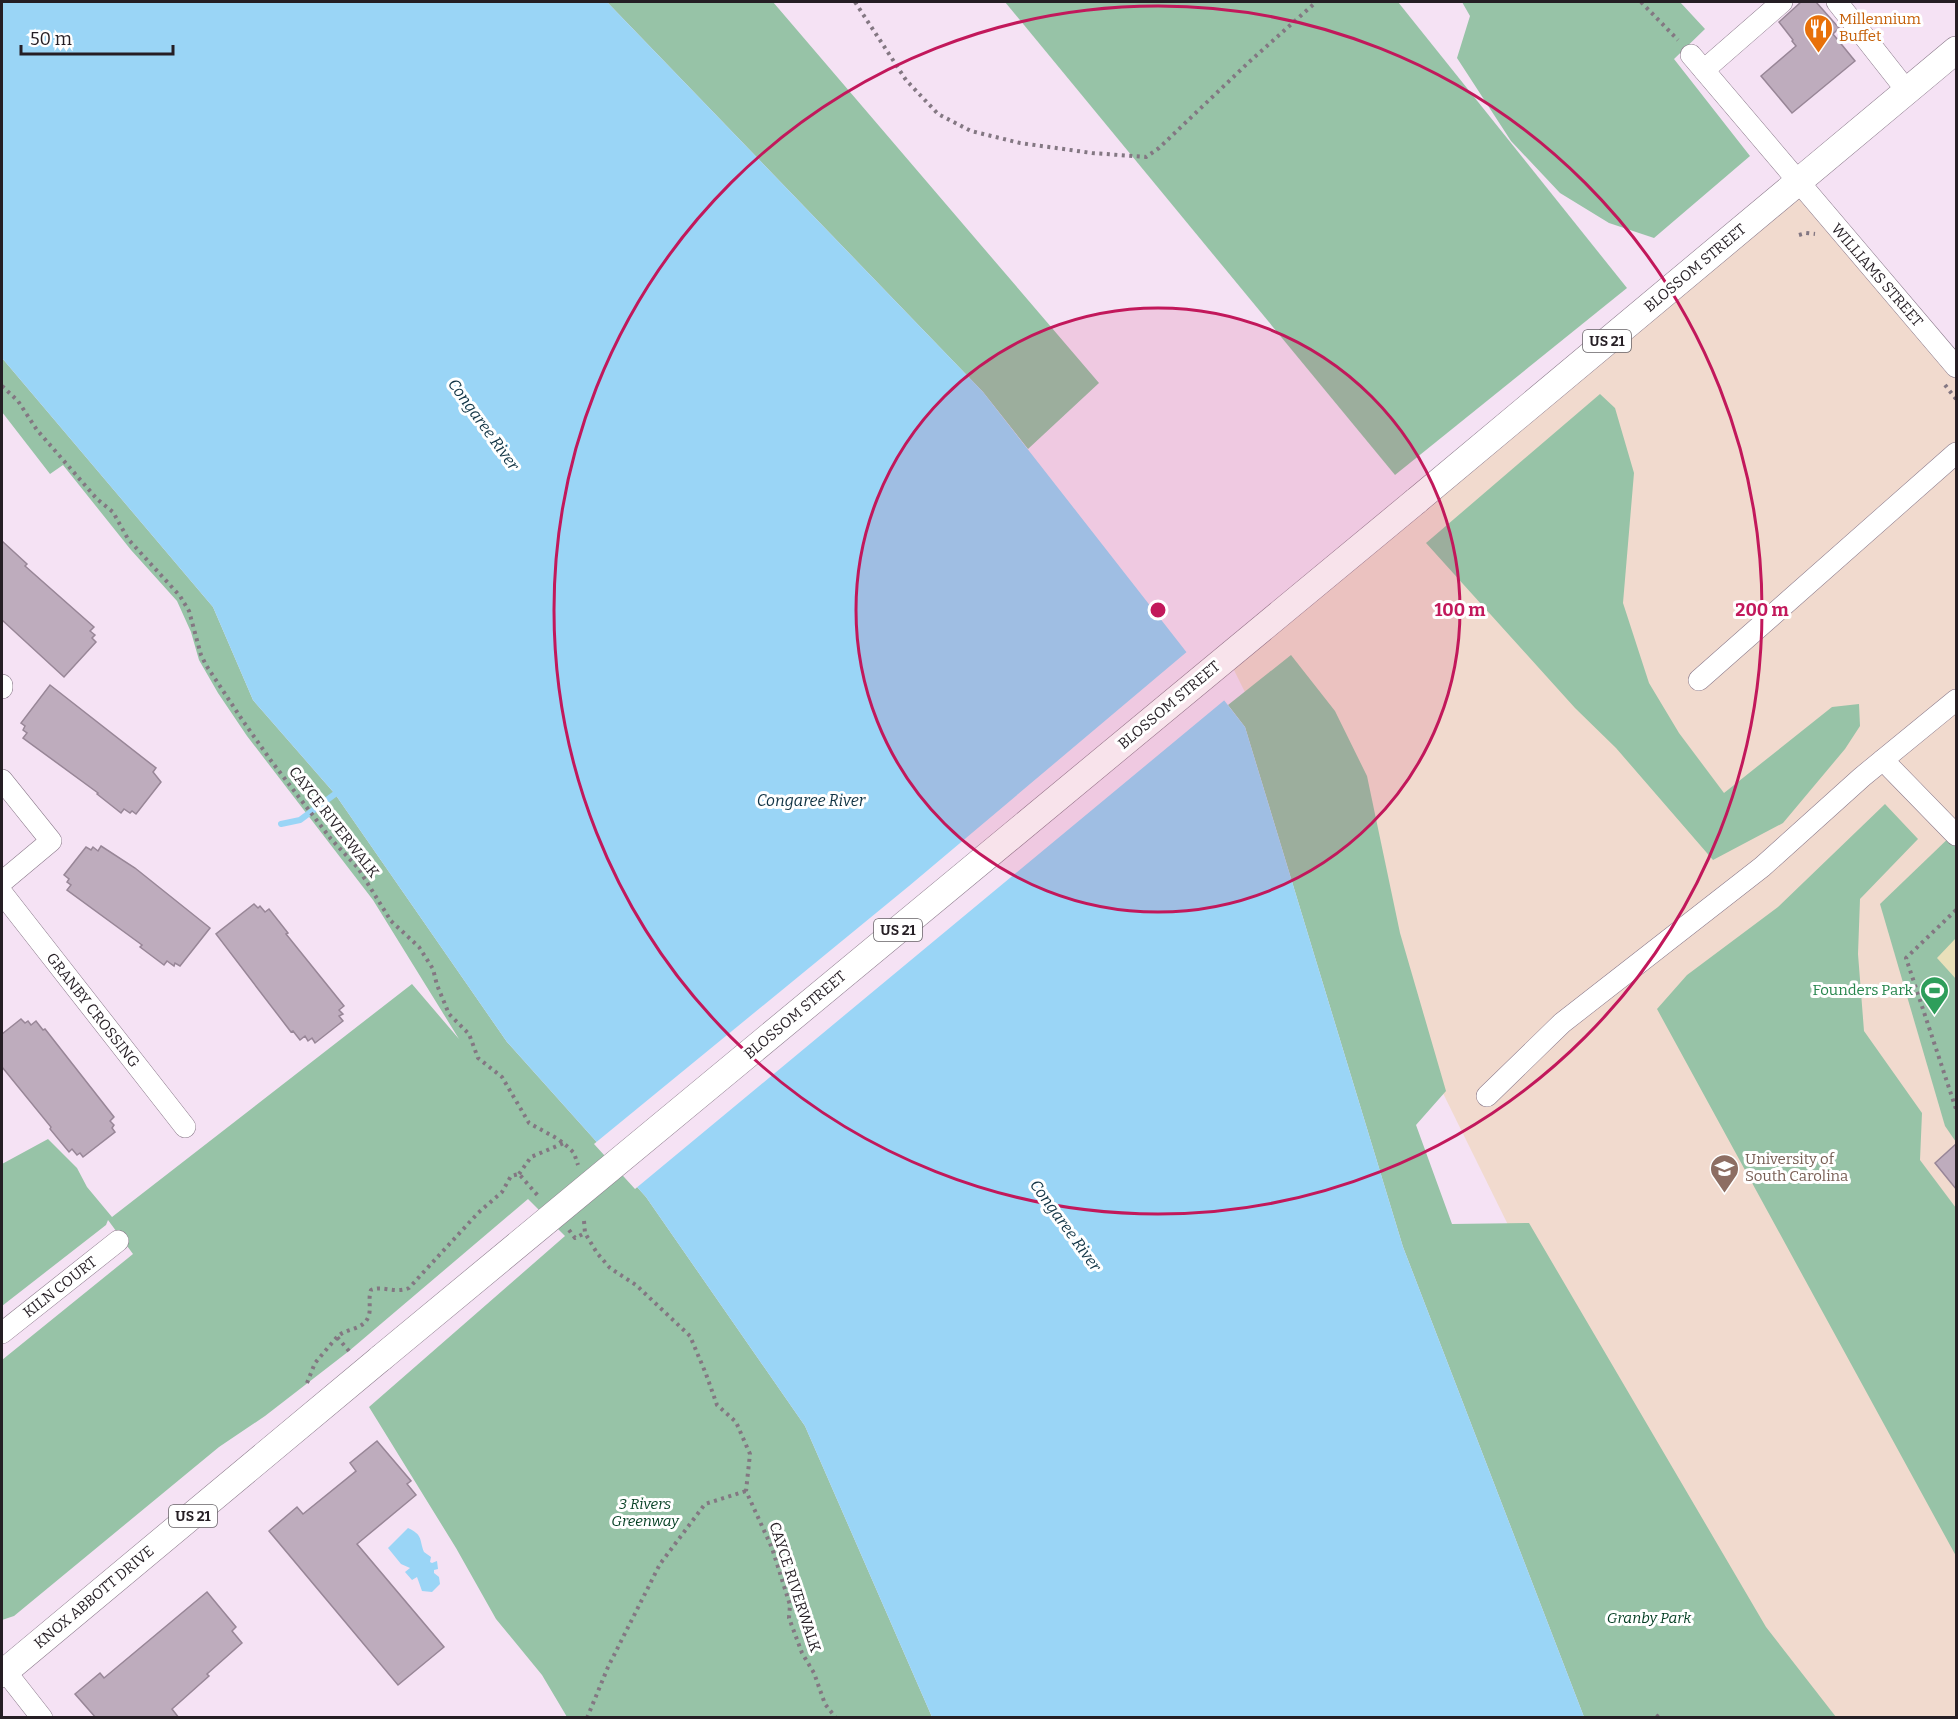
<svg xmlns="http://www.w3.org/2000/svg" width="1958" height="1719" font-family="Bitter,serif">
  <rect width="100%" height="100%" fill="#f5e2f4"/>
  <polygon fill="#f1dace" points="1794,185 1956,372 1956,1717 1751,1717 1233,668"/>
  <g fill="#97c3a7">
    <polygon points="607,2 773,2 1099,383 1028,449 983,392"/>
    <polygon points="1005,2 1398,2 1627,288 1395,475"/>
    <polygon points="1462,2 1680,2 1705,29 1674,59 1750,156 1654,238 1609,223 1560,193 1511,141 1457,58 1470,16"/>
    <polygon points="2,358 213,607 253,700 335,794 507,1042 646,1197 805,1426 932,1717 567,1717 542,1675 496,1619 456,1548 369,1407 565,1236 528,1199 349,1351 265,1416 219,1447 14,1616 2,1620 2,1360 133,1254 108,1220 106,1225 2,1306 2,1164 48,1139 77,1168 87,1187 112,1217 412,984 459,1039 373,900 247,736 218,693 199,660 191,632 177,601 131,550 63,465 50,474 2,412"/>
    <polygon points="1600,394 1615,408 1634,473 1623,603 1649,683 1679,733 1724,793 1832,707 1859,704 1860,726 1845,749 1783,823 1713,860 1616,748 1575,708 1426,543"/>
    <polygon points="1291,655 1335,711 1367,776 1400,933 1446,1091 1416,1125 1452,1224 1529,1223 1766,1627 1836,1717 1584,1717 1403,1247 1245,727 1228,705"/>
    <polygon points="1885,804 1918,839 1860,899 1858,954 1864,1031 1922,1113 1920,1160 1956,1208 1956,1556 1657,1009 1687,975 1778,907"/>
    <polygon points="1956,831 1956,1142 1945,1126 1880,904"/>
  </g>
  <polygon fill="#e9e0ba" points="1956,938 1956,979 1937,958"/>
  <g fill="#9ad5f6">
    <polygon points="2,2 607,2 983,392 1245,727 1403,1247 1584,1717 932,1717 805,1426 646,1197 507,1042 335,794 253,700 213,607 2,358"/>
    <path d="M408,1528c15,7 11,11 16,24l7,5 -1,5 2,1 5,-2 1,8 -4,1v3l5,4 1,7 -8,8 -10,-1 -5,-14 -5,3 -7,-8 5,-4 -9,-4 -13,-16z"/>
  </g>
  <polygon fill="#f5e2f4" points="1189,650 1227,698 635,1189 594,1144 909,886"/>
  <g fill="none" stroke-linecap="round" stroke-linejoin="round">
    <polyline stroke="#9ad5f6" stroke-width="6" points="281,824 300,820 335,794"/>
  </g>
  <g fill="#beacbd" stroke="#988697" stroke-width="1.5">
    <polygon points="1801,2 1816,2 1839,28 1833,34 1855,61 1792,113 1761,76 1796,46 1792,41 1793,40 1779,22"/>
    <polygon points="2,541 27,564 25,566 94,627 90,631 95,635 92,638 96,642 64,677 2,620"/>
    <polygon points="50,685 156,768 153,772 161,782 136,814 132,811 130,813 124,809 121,813 97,794 98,793 23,738 27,733 23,730 25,726 21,723"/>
    <polygon points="101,846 135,868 210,928 180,966 175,963 174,966 167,961 164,965 140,947 142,945 67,890 71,885 67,882 69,879 64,875 86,847 91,850 93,847 98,851"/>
    <polygon points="254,904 258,908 260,906 265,912 269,909 288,933 286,934 344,1006 339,1010 343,1014 339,1016 343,1021 315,1043 312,1038 308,1041 305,1036 300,1040 293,1031 291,1032 216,934"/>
    <polygon points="21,1019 25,1023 28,1021 31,1025 36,1021 43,1030 45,1029 114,1117 110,1121 114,1125 112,1128 115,1132 83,1157 80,1153 77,1155 72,1149 69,1152 50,1129 51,1127 2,1067 2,1034"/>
    <polygon points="1956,1144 1956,1189 1935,1163"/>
    <polygon points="377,1441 411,1481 407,1484 416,1495 357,1544 444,1647 398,1685 269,1531 297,1507 303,1514 356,1471 350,1463"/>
    <polygon points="207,1592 236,1627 232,1631 242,1643 207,1674 209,1676 172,1709 179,1718 96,1718 75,1694 100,1673 104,1678"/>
  </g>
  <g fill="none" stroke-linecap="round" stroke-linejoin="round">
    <defs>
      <g id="minor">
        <polyline points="1837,2 1907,91"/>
        <polyline points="1691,55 1956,367"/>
        <polyline points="1704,70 1782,2"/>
        <polyline points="1699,680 1956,453"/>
        <polyline points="2,685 2,688"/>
        <polyline points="1883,760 1956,835"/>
        <polyline points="2,780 51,841 2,882"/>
        <polyline points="2,893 185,1127"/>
        <polyline points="1487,1096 1562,1023 1762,867 1862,777 1956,700"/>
        <polyline points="2,1333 118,1241"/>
        <polyline points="2,1667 42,1718"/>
      </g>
      <g id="major">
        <polyline points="1416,501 1956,50"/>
        <polyline points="2,1674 381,1358"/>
      </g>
    </defs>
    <use href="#minor" stroke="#8b7a8b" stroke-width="22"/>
    <use href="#major" stroke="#8b7a8b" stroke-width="28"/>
    <g stroke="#837782" stroke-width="4" stroke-dasharray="3 4.5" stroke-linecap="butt">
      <polyline points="855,2 906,80 938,114 971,131 1020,143 1092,153 1146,157 1159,148 1249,62 1316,2"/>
      <polyline points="1641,2 1678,40"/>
      <polyline points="1799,235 1806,233 1815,234"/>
      <polyline points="1945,385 1956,399"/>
      <polyline points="2,386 18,401 37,430 97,499 113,512 128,539 180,596 189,611 201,655 206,665 243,721 272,762 331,839 358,868 391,921 419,947 433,969 437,985 449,1014 469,1034 478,1058 502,1077 529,1123 558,1139 568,1147 574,1153 578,1165"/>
      <polyline points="1956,910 1906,958 1956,1109"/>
      <polyline points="519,1174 531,1157 564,1143"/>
      <polyline points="584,1221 585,1233 597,1253 610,1268 636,1285 690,1336 706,1374 717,1405 736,1422 750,1454 746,1491 772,1548 790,1605 789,1618 802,1653 814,1673 825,1704 836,1718"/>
      <polyline points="569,1230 575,1238 585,1233"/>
      <path d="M349,1351l-12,-14c10,-10 27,-6 32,-22 2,-8 -1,-17 2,-25 12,-5 23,4 38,-2l69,-75 24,-21 9,-16 8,-2 21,24"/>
      <polyline points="307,1383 315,1363 337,1337"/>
      <polyline points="1656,1715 1660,1718"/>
      <polyline points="587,1718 608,1667 660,1564 705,1504 746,1491"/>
    </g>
    <use href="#minor" stroke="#fff" stroke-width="21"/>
    <use href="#major" stroke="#fff" stroke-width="27"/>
    <defs>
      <polyline id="major-bridge" points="381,1358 1416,501"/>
    </defs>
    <use href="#major-bridge" stroke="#8b7a8b" stroke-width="28" stroke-linecap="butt"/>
    <use href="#major-bridge" stroke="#fff" stroke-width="27"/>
  </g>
  <circle cx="1158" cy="610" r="302" fill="#c2185b" fill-opacity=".12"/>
  <g fill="none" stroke="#c2185b" stroke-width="3">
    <circle cx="1158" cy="610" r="302"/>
    <circle cx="1158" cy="610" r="604"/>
  </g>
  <defs>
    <symbol id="restaurant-pin" viewBox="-11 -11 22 30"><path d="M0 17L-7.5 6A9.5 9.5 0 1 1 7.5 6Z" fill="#e8710a" stroke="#fff"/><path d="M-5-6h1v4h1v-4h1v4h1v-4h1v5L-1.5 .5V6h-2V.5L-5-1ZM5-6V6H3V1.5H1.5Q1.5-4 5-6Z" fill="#fff"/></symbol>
    <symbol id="stadium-pin" viewBox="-11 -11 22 30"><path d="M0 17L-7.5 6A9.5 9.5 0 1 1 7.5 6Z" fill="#2e9e5b" stroke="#fff"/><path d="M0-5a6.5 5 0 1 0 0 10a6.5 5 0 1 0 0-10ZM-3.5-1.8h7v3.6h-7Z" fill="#fff"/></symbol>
    <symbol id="university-pin" viewBox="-11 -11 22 30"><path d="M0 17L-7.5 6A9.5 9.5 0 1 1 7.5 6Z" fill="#8d6e63" stroke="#fff"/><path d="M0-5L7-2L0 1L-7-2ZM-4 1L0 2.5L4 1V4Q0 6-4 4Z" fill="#fff"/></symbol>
  </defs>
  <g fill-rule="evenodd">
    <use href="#restaurant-pin" x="1802" y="12" width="33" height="45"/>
    <use href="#stadium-pin" x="1918" y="974" width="33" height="45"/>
    <use href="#university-pin" x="1708" y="1152" width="33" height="45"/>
  </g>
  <g text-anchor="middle" stroke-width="6" stroke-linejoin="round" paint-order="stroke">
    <g fill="#fff" stroke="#666266" stroke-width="1.5">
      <rect x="1583" y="330" width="48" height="22" rx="4.5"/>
      <rect x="874" y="919" width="48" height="22" rx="4.5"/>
      <rect x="169" y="1505" width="48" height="22" rx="4.5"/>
    </g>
    <g font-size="14" font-weight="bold" fill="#251e24">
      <text x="1607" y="346">US 21</text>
      <text x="898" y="935">US 21</text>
      <text x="193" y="1521">US 21</text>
    </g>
    <g font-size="15" fill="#c56008" stroke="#fff" text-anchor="start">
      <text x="1839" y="24">Millennium<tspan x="1839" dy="17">Buffet</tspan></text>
    </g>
    <g font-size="15" fill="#251e24" stroke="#fff">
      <text transform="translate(1695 268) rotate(-40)" y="5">BLOSSOM STREET</text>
      <text transform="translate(1877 275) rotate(49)" y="5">WILLIAMS STREET</text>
      <text transform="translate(1169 705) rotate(-40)" y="5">BLOSSOM STREET</text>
      <text transform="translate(334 822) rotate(52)" y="5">CAYCE RIVERWALK</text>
      <text transform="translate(93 1010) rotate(52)" y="5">GRANBY CROSSING</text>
      <text transform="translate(795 1015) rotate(-40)" y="5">BLOSSOM STREET</text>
      <text transform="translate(60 1287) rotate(-38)" y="5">KILN COURT</text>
      <text transform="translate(795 1587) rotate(72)" y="5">CAYCE RIVERWALK</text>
      <text transform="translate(94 1597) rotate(-40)" y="5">KNOX ABBOTT DRIVE</text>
    </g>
    <g font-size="15" fill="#27864d" stroke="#fff" text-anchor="end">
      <text x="1913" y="995">Founders Park</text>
    </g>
    <g font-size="15" fill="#785e54" stroke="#fff" text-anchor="start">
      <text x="1745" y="1164">University of<tspan x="1745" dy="17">South Carolina</tspan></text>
    </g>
    <g font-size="15" font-style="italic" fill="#033e22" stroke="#fff">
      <text x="645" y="1509">3 Rivers<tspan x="645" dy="17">Greenway</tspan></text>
      <text x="1649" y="1623">Granby Park</text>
    </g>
    <g font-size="16" font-style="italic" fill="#103344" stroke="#fff">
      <text transform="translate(484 424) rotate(54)" y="6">Congaree River</text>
      <text x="811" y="806">Congaree River</text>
      <text transform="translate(1066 1225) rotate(54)" y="6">Congaree River</text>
    </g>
  </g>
  <circle cx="1158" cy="610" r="9" fill="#c2185b" stroke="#fff" stroke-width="3"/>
  <g font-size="18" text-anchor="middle" font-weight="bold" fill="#c2185b" stroke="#fff" stroke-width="6" stroke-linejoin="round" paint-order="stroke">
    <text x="1460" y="616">100 m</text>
    <text x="1762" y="616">200 m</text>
  </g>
  <rect width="1958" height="1719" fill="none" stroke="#251e24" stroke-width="6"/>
  <path d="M21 45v9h152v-9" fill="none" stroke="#251e24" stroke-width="3"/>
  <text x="30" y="45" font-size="18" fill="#251e24" stroke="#ffffff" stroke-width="4.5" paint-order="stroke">50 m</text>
</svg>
